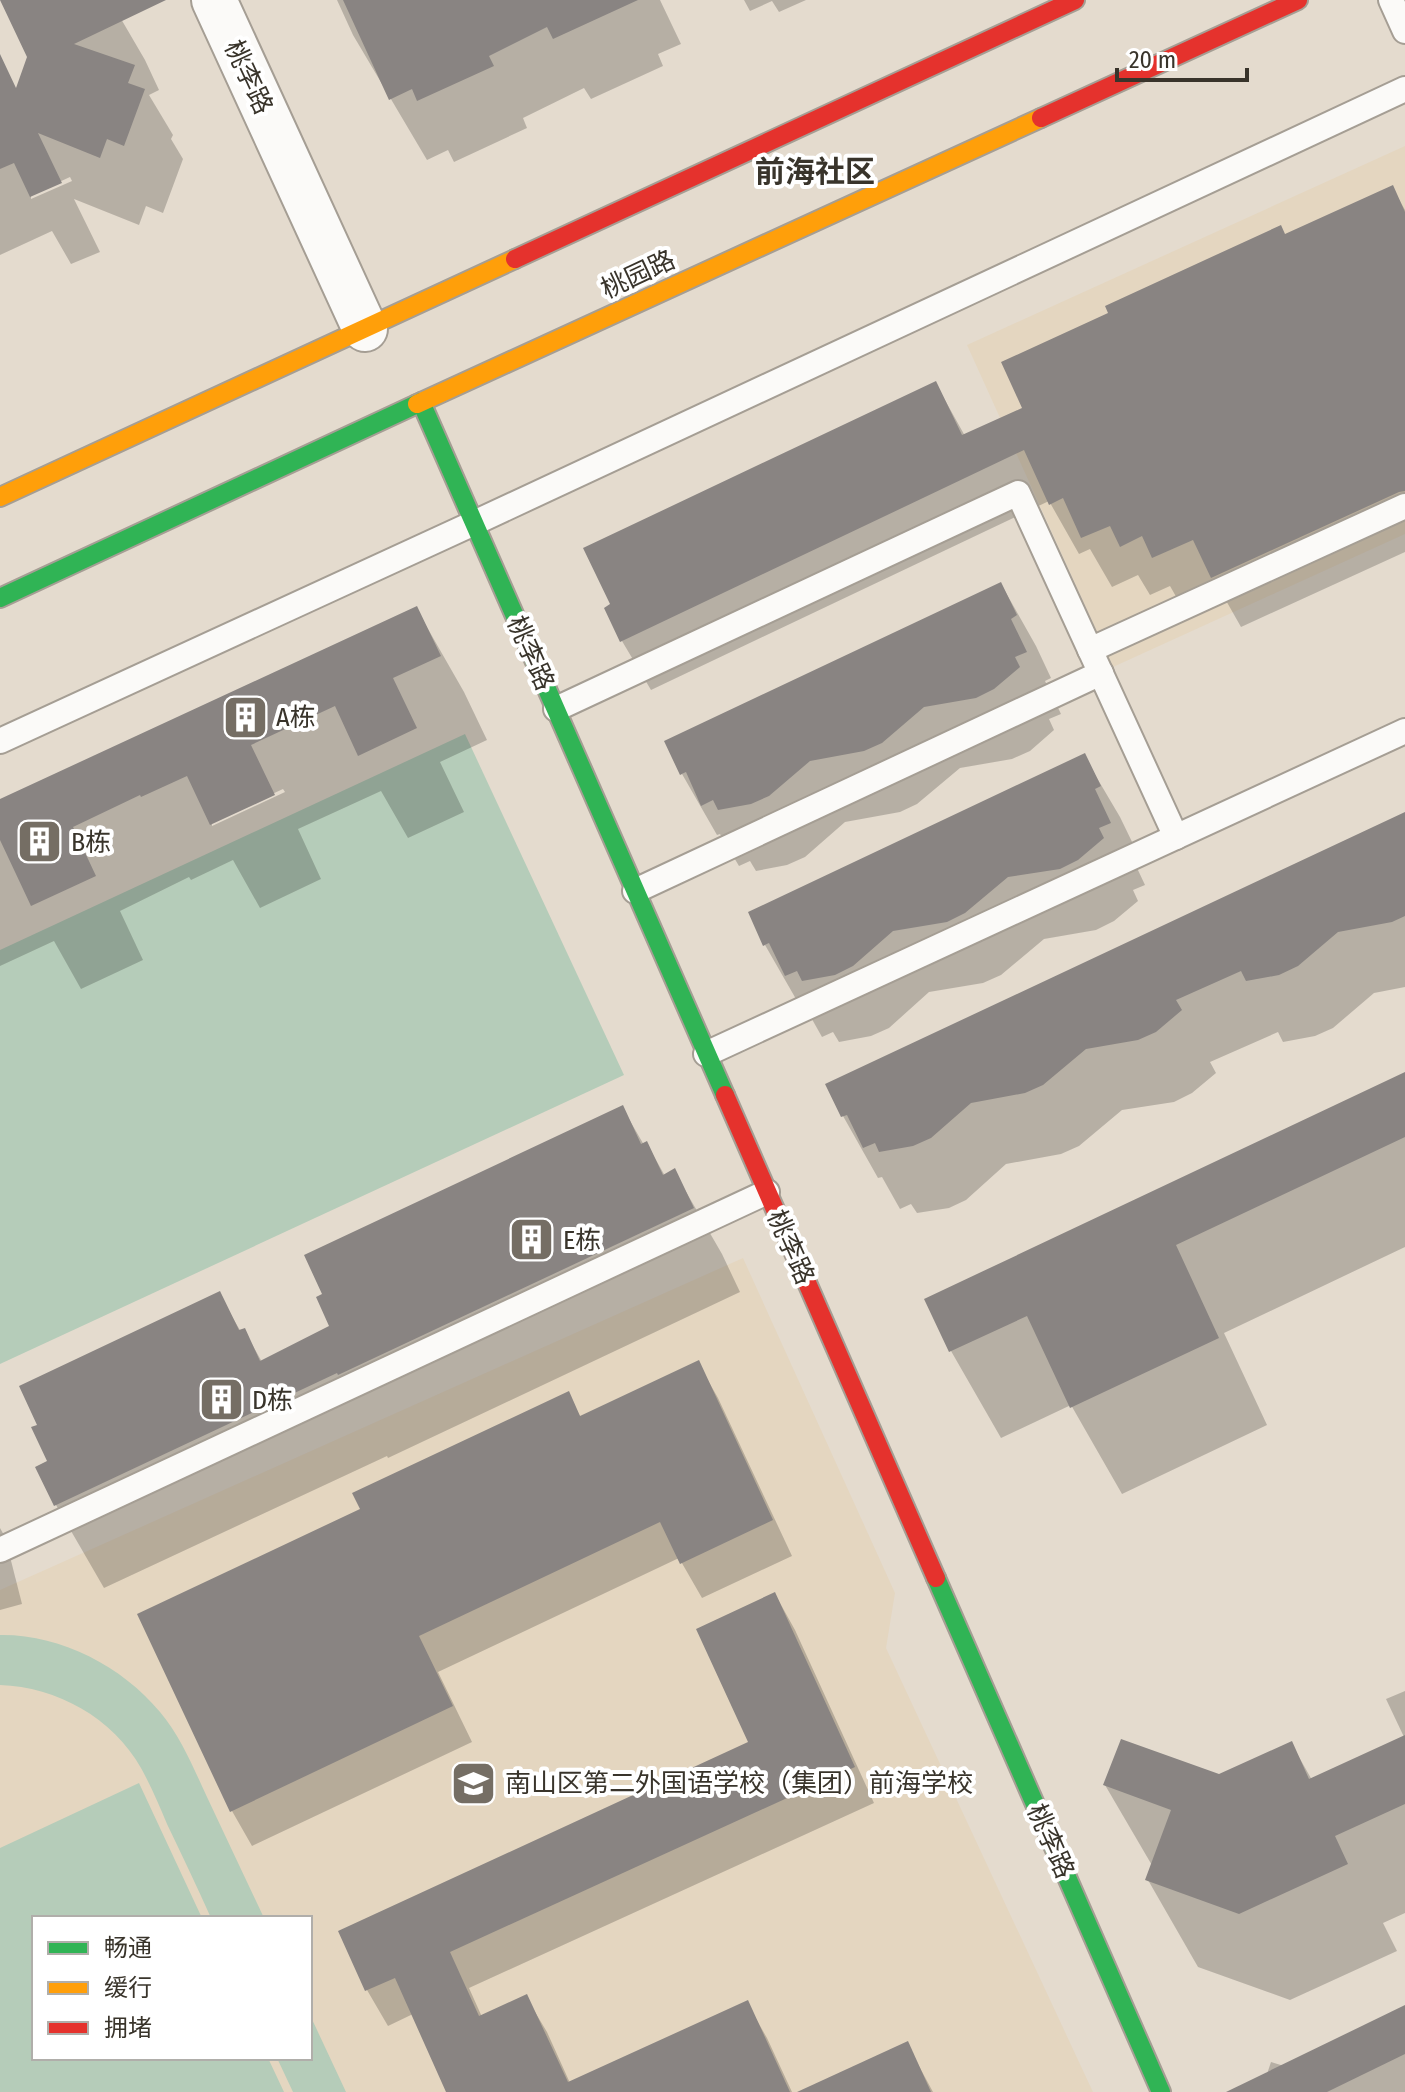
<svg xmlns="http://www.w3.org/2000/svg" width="1405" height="2092" font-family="'Fira Sans Condensed','Noto Sans SC',sans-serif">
  <rect width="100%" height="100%" fill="#e4dbce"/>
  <g fill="#e4d6c0" fill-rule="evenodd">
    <polygon points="1405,146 1405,534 1113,667 967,345"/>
    <path d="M743,1258l152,335 -9,55 207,444h-1093v-502zM34,1918h276v140h-276z"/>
  </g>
  <g fill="#b5ccb9">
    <polygon points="465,734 624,1075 0,1364 0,950"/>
    <path d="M0,1635c60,-1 122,31 160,77 21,25 33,55 47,85 19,40 38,81 57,121h-53c-14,-31 -29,-63 -44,-94 -8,-19 -16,-38 -26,-56 -28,-50 -84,-81 -141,-83z"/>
    <polygon points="139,1783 202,1918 34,1918 34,2058 268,2058 284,2092 0,2092 0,1848"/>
    <polygon points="310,2015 346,2092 293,2092 277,2058 310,2058"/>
  </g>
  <g fill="#0003" fill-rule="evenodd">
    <path d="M3,0h107l35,60 14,30 -10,5 24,40 -2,4 12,20 -20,54 -17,-7 -7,19 -65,-26 26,53 -29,12 -19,-33 -52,24v-152l15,-7 14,-39zM70,177l2,4 -41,18v-4z"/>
    <polygon points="337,0 660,0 681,44 658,54 663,66 591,99 584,88 523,118 527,128 454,162 448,150 427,160 353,35"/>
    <polygon points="744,0 806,0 779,12 772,1 750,11"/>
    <polygon points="1392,187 1405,210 1405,552 1241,627 1220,590 1182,607 1170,586 1150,595 1138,575 1112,587 1090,549 1079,554 1049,501 651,690 622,641 936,384 965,436 1025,409 1285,236"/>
    <polygon points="1001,584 1036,646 1051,678 1045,681 1061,714 1049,719 1054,730 1030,751 1012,759 960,768 917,804 900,812 845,822 805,857 787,865 756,871 750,861 739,866 720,834 717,835 682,774"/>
    <path d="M416,608l48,84 23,48 -47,22 24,50 -56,26 -27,-47 -83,38 23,50 -61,29 -27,-48 -42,20 -2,-3 -69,34 23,49 -62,29 -27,-48 -54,25v-164zM283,789l2,3 -73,34v-4z"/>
    <polygon points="1084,756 1120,817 1135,848 1129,851 1145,885 1133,890 1138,901 1114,921 1096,930 1044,939 1001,975 983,983 929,992 889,1028 871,1036 839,1042 833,1032 822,1037 804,1005 800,1006 765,945"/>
    <polygon points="1405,814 1405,987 1374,993 1333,1028 1315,1036 1283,1042 1278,1032 1210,1062 1216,1073 1192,1093 1174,1102 1122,1110 1079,1146 1061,1154 1006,1164 966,1200 949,1208 917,1213 911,1204 900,1209 882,1177 878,1178 843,1116 828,1085"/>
    <polygon points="1405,1074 1405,1247 1224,1333 1267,1425 1122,1494 1071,1405 1001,1438 951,1351 927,1300"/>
    <polygon points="622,1107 644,1145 647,1144 665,1176 674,1171 722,1254 740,1292 388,1458 387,1456 104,1588 56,1505 50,1462 219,1294 241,1332 244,1330 262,1362 332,1326"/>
    <polygon points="698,1363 718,1398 792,1556 702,1598 679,1558 438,1672 472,1742 252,1846 232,1811 363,1510 568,1394 581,1418"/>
    <polygon points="0,1528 5,1537 22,1604 0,1610"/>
    <polygon points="775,1594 795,1630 874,1803 469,1988 482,2017 526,1997 547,2032 570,2083 747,2003 767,2038 792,2092 448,2092 413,2014 388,2026 367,1990 340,1932 751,1743"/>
    <polygon points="1405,1691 1405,1913 1383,1923 1397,1951 1290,2000 1198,1967 1148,1880 1153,1867 1105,1785 1219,1776 1291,1743 1312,1780 1404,1737 1386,1699"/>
    <polygon points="1405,2007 1405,2092 1261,2092 1271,2062 1284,2066"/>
    <polygon points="907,2044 933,2092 802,2092"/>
  </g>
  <g fill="#898482">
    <polygon points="0,0 166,0 74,44 135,65 128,83 145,89 124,146 107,139 100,158 38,133 62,183 30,197 14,163 0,169 0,54 16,88 27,57"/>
    <polygon points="343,0 638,0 553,39 547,27 489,56 494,66 417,101 412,89 389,100"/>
    <polygon points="1393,185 1405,212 1405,491 1399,492 1211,578 1193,540 1152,558 1142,536 1120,547 1110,526 1081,538 1063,498 1049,505 1024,450 620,642 604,608 610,604 583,548 936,381 962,435 1022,408 1001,362 1108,313 1105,306 1281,225 1285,234"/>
    <polygon points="1001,582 1017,615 1011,619 1027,652 1015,657 1020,667 994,689 976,698 924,707 882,743 864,751 810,761 769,796 751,804 718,810 713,800 701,806 686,772 680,775 664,741"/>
    <polygon points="417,606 441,656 393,678 417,728 358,756 335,706 251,745 275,795 210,825 187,776 141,797 140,795 73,827 96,876 31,906 0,840 0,799"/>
    <polygon points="1085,753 1101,786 1095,789 1111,823 1099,828 1104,838 1078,860 1060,869 1008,877 965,913 947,922 893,931 853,966 835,975 802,981 797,971 785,976 769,943 763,946 748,912"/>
    <polygon points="1405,812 1405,916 1392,922 1338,932 1298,966 1279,975 1246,981 1241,971 1176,1000 1182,1010 1156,1032 1138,1040 1086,1049 1043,1085 1025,1093 971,1103 931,1138 913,1146 879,1152 875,1143 863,1148 847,1115 841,1117 825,1084"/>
    <polygon points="1405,1072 1405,1137 1176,1245 1219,1338 1070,1408 1027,1316 949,1352 924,1299"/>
    <polygon points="623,1105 641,1144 647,1141 663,1175 675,1168 694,1208 338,1375 337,1373 54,1506 35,1467 47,1461 31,1427 37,1425 19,1386 220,1291 239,1330 245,1328 260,1361 329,1326 316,1297 322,1294 304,1255"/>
    <polygon points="699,1360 773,1520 680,1564 660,1522 419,1636 453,1706 230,1812 137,1614 360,1509 352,1493 569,1391 580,1416"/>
    <polygon points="775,1592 855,1767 450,1952 479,2016 527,1994 568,2082 748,2000 790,2092 446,2092 395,1978 365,1991 338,1931 748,1742 696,1629"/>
    <polygon points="1405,1735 1405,1804 1335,1836 1348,1864 1239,1914 1145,1880 1171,1810 1103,1785 1121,1739 1219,1774 1292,1741 1309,1779"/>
    <polygon points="1405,2005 1405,2054 1327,2092 1226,2092"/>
    <polygon points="908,2041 931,2092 797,2092"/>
  </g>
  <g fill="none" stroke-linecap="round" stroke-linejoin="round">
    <defs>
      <g id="lane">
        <polyline points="1391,0 1405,31"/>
        <polyline points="1090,650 1405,506"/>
        <polyline points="556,709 1018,493 1176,837"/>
        <polyline points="0,741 474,523 1405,89"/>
        <polyline points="635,891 1101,673"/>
        <polyline points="706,1054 1405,731"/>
        <polyline points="0,1550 767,1192"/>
      </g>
      <polyline id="street" points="214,0 365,329"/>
      <g id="fast">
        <polyline points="421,402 725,1095"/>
        <polyline points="0,598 417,404"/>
        <polyline points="936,1578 1161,2092"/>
      </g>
      <g id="slow">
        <polyline points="417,404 1041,118"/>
        <polyline points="0,497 515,259"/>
      </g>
      <g id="jam">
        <polyline points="1041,118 1298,0"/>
        <polyline points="515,259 1075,0"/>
        <polyline points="725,1095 936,1578"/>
      </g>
    </defs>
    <use href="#lane" stroke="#a59e94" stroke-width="28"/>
    <use href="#street" stroke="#a59e94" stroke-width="48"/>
    <use href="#fast" stroke="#a59e94" stroke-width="22"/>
    <use href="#slow" stroke="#a59e94" stroke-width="22"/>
    <use href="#jam" stroke="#a59e94" stroke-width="22"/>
    <use href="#lane" stroke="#fbfaf8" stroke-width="24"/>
    <use href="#street" stroke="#fbfaf8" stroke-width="44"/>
    <use href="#fast" stroke="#30b455" stroke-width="18"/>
    <use href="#slow" stroke="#ff9f0a" stroke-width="18"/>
    <use href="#jam" stroke="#e5322d" stroke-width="18"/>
  </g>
  <defs>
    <symbol id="building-square" viewBox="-11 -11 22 22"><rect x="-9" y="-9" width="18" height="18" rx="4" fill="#756e64" stroke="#fff"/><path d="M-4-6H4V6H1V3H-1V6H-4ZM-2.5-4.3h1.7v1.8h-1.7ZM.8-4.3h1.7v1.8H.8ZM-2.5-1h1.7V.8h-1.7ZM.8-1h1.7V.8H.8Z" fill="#fff"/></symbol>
    <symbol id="school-square" viewBox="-11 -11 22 22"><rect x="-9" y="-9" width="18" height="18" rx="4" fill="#756e64" stroke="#fff"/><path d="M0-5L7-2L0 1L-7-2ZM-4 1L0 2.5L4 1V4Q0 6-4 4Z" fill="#fff"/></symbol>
  </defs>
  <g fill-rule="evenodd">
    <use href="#building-square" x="220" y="692" width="51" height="51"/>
    <use href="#building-square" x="14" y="816" width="51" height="51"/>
    <use href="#building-square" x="506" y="1214" width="51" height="51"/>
    <use href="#building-square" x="196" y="1374" width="51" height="51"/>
    <use href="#school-square" x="448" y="1758" width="51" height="51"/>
  </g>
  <g text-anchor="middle" stroke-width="8" stroke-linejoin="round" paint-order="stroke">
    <g font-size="26" fill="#39342b" stroke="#fff">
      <text transform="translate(249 77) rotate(65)" y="9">桃李路</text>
      <text transform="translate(638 274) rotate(-25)" y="9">桃园路</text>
      <text transform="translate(531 653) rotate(66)" y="9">桃李路</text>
      <text transform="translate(791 1247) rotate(66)" y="9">桃李路</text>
      <text transform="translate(1051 1841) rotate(66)" y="9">桃李路</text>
    </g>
    <g font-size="26" fill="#39342b" stroke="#fff" text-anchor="start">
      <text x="276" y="726">A栋</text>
      <text x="71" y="851">B栋</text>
      <text x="563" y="1249">E栋</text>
      <text x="252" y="1409">D栋</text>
      <text x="505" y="1792">南山区第二外国语学校（集团）前海学校</text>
    </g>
    <g font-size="30" font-weight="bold" fill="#39342b" stroke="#fff">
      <text x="815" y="182">前海社区</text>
    </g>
  </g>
  <rect x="32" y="1916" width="280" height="144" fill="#ffffff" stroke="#b0aeaa" stroke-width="2"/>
  <rect x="48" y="1942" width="40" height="12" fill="#30b455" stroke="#b0aeaa" stroke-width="2"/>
  <text x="104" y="1956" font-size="24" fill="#39342b">畅通</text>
  <rect x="48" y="1982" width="40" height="12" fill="#ff9f0a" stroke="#b0aeaa" stroke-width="2"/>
  <text x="104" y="1996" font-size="24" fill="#39342b">缓行</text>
  <rect x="48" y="2022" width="40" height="12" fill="#e5322d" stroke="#b0aeaa" stroke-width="2"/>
  <text x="104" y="2036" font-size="24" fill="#39342b">拥堵</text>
  <path d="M1117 68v12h130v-12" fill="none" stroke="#39342b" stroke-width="4"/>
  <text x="1129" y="68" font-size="24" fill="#39342b" stroke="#ffffff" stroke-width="6" paint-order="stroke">20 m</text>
</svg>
